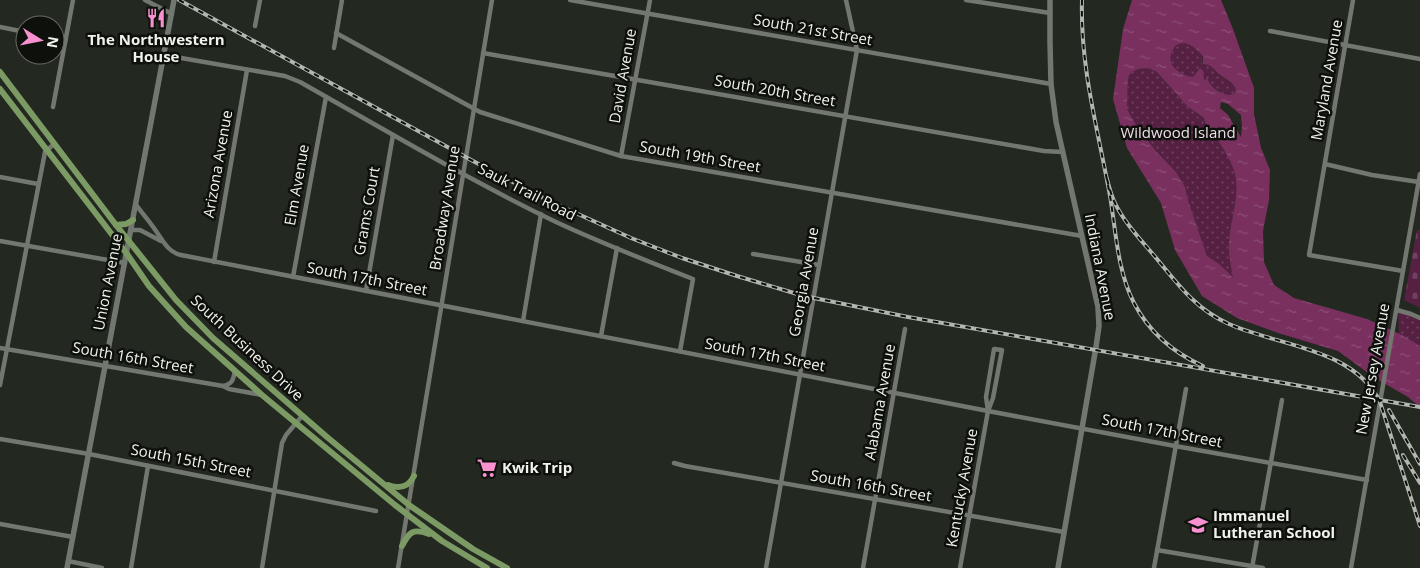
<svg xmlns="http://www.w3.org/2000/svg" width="1420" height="568" font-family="'Open Sans',sans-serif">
  <defs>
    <pattern id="cemetery-stones" width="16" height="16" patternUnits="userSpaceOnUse" patternTransform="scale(1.25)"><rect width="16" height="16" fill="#562043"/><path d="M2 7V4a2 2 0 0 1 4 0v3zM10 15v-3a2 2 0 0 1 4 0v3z" fill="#6f415e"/></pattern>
    <pattern id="park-dots" width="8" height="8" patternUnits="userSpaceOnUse" patternTransform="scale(1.25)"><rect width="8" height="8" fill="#562043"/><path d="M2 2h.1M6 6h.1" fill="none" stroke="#6f415e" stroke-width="1.8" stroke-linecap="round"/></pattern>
    <pattern id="water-ripples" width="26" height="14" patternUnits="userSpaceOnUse" patternTransform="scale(1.25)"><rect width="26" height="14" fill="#79305f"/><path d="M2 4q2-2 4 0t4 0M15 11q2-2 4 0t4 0" fill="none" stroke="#8c4e76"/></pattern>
  </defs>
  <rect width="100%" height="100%" fill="#232820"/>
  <polygon fill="url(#cemetery-stones)" points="1417,230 1420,230 1420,308 1404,300"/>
  <g fill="url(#park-dots)">
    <path d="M1182,43c9,0 15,7 21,13l-1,7c13,2 10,6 17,12 7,5 13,6 17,14l-2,5 -6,1c-15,-6 -21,-13 -31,-24l-2,4 -2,2c-18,-3 -30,-16 -17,-32z"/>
    <path d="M1148,68l9,4 30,34 17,12c1,6 3,8 7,13 8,11 19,26 23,40 7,25 -4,48 -5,73 -1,12 2,23 5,34l-16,-15 -11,-7 -19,-56 -3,-13 -9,-15 -21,-22 -19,-25 -9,-16 1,-32 4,-5 8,-3z"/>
    <polygon points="1398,308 1420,316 1420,346 1399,334"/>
  </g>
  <path fill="url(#water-ripples)" fill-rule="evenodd" d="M1132,0h89l12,29 21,59v26l7,34 9,22 -1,30 -6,31 1,31 10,23 20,13 73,21 35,16 18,11v61l-12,-10 -33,-19 -37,-27 -60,-18 -41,-15 -35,-22 -27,-46 -14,-47 -34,-55 -14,-49 10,-70zM1182,43c9,0 15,7 21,13v8c10,0 11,7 17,11 7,5 12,6 16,14l-2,5 -6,1c-10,-3 -18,-8 -21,-17l-2,2 -1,-1 -1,-8 -3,-3 -7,9c-18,-3 -30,-16 -17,-32zM1148,68l9,4 30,34 17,12c1,6 3,8 7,13 8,11 19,26 23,40 7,24 -4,48 -5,72 -1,12 2,23 4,34l-15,-14 -11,-7 -19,-56 -3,-13 -9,-15 -21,-22 -19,-25 -9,-16 1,-32 4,-5 7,-3zM1221,102l7,2 13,11 1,12 -1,10 -13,-22 -8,-7z"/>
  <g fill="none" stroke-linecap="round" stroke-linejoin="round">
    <g stroke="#72786f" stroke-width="4.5">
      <polyline points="145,0 172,14"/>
      <polyline points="570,0 1051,84"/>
      <polyline points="966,0 1050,13"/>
      <polyline points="1353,0 1309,255 1403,271"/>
      <polyline points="255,26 260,0"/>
      <polyline points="0,27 25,32"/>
      <polyline points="1270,31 1420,59"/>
      <polyline points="336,33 480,112 621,156 1082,236"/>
      <polyline points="55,37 66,39"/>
      <polyline points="334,48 342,0"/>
      <polyline points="483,53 1044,151 1063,152"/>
      <path d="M164,55l121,21 15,6c85,48 169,98 256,140 45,21 91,39 137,57l-13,72"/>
      <polyline points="53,107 73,0"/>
      <polyline points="621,156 650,0"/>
      <polyline points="1325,164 1372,175 1419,182"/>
      <polyline points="0,177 38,184"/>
      <path d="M136,205c7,9 14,17 20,26 7,10 12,21 25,24l807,156 187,35 192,34"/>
      <polyline points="131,230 140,230 161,241"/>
      <polyline points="0,241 125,263"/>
      <polyline points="753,254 819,265"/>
      <polyline points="214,262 247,70"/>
      <polyline points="293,277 326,97"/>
      <polyline points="366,291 393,135"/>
      <polyline points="1397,310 1411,314 1420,318"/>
      <polyline points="523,321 541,214"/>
      <polyline points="601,336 617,248"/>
      <polyline points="0,348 223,386 229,389 262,395"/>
      <polyline points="0,385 45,152 54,144"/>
      <path d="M223,386c9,-2 10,-5 12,-15"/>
      <polyline points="0,439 89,454 376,511"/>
      <polyline points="674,463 685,466 1064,532"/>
      <polyline points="0,524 73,537"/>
      <polyline points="1157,550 1263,568"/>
      <polyline points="68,561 102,568"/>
      <polyline points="131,568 148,466"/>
      <polyline points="262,568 282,443 286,435 302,416"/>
      <polyline points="398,568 492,0"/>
      <polyline points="766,568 857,50 846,0"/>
      <polyline points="863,568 905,329"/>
      <polyline points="960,568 988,411 993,398 1002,350 994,349 986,397 988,411"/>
      <polyline points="1154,568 1186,389"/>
      <polyline points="1252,568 1282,400"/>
      <polyline points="1351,568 1420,174"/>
    </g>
    <g stroke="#72786f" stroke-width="5.5">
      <polyline points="1050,0 1050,42 1051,84 1056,122 1098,307 1099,326 1096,347 1058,568"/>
      <polyline points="67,568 174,0"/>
    </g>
    <g stroke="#7c9a63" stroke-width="6">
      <polyline points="0,72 116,225 176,300 213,338 327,437 409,505 473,549 507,568"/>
      <polyline points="0,89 127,254 149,286 186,327 262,395 395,505 442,541 487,568"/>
      <polyline points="116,225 126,224 133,220"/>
      <path d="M388,485c11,4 20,3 26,-9"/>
      <path d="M402,546c7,-14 11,-18 27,-12"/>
    </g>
    <defs>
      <g id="rail">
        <polyline points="179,0 473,161 547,200 631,238 682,258 737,276 804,296 908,317 1420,407"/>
        <path d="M1082,0c-2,67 16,130 28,196 6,35 7,74 24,107 15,29 40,50 69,63"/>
        <path d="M1107,179c2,8 4,15 7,22 10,22 28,40 43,58 22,27 40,51 72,65 49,22 125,24 151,78l40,124"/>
        <polyline points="1389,410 1420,464"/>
        <polyline points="1403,455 1420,483"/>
      </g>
    </defs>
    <use href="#rail" stroke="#b2b6b0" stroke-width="4"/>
    <use href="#rail" stroke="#0e100c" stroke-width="2" stroke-dasharray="5.5" stroke-linecap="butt"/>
  </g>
  <defs>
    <symbol id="restaurant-bare" viewBox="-9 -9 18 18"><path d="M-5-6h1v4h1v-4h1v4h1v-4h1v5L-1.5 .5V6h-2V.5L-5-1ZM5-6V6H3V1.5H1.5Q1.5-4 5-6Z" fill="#f690cf" stroke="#0e100c" stroke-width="2.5" paint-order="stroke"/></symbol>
    <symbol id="supermarket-bare" viewBox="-9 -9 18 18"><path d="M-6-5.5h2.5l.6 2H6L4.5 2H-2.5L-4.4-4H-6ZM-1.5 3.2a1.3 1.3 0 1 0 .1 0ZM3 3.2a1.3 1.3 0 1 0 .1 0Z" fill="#f690cf" stroke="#0e100c" stroke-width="2.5" paint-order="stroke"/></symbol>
    <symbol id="school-bare" viewBox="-9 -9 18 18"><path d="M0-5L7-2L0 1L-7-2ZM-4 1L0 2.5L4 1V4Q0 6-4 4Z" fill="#f690cf" stroke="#0e100c" stroke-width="2.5" paint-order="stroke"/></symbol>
  </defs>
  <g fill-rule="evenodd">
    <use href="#restaurant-bare" x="142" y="4" width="28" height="28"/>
    <use href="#supermarket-bare" x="473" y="454" width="28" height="28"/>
    <use href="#school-bare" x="1184" y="511" width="28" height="28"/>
  </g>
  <g text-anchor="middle" stroke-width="5" stroke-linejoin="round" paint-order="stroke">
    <g font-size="15" fill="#eff2ed" stroke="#0e100c">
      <text transform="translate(813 30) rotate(10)" y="5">South 21st Street</text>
      <text transform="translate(623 76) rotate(-80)" y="5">David Avenue</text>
      <text transform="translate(1327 80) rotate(-80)" y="5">Maryland Avenue</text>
      <text transform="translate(775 91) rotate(10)" y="5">South 20th Street</text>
      <text transform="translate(700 157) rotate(10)" y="5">South 19th Street</text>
      <text transform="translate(218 164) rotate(-80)" y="5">Arizona Avenue</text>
      <text transform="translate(297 185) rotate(-80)" y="5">Elm Avenue</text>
      <text transform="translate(527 192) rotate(27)" y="5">Sauk Trail Road</text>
      <text transform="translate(445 208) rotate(-81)" y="5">Broadway Avenue</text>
      <text transform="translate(367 211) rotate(-80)" y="5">Grams Court</text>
      <text transform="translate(1100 267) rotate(79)" y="5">Indiana Avenue</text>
      <text transform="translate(367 279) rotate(11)" y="5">South 17th Street</text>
      <text transform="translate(108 282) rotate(-79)" y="5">Union Avenue</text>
      <text transform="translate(804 282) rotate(-80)" y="5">Georgia Avenue</text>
      <text transform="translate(247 348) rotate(43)" y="5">South Business Drive</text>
      <text transform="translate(765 355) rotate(11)" y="5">South 17th Street</text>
      <text transform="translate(133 358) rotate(10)" y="5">South 16th Street</text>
      <text transform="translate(1373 369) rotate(-80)" y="5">New Jersey Avenue</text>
      <text transform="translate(880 402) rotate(-80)" y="5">Alabama Avenue</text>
      <text transform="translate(1162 431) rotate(11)" y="5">South 17th Street</text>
      <text transform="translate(191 461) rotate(11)" y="5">South 15th Street</text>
      <text transform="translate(871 486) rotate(10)" y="5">South 16th Street</text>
      <text transform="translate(962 488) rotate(-80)" y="5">Kentucky Avenue</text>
    </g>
    <g font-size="15" font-weight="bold" fill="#eff2ed" stroke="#0e100c" text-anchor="start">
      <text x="156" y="45" text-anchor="middle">The Northwestern<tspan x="156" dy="17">House</tspan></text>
      <text x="502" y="473">Kwik Trip</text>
      <text x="1213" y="521">Immanuel<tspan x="1213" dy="17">Lutheran School</tspan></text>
    </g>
    <g font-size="15" fill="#f2dbe8" stroke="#0e100c">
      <text x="1178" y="138">Wildwood Island</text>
    </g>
  </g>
  <g transform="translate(40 40) rotate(100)"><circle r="24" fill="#0e100c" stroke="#686a66"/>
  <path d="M0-4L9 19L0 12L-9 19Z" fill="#f690cf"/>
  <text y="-8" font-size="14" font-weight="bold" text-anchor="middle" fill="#eff2ed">N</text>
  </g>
</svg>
